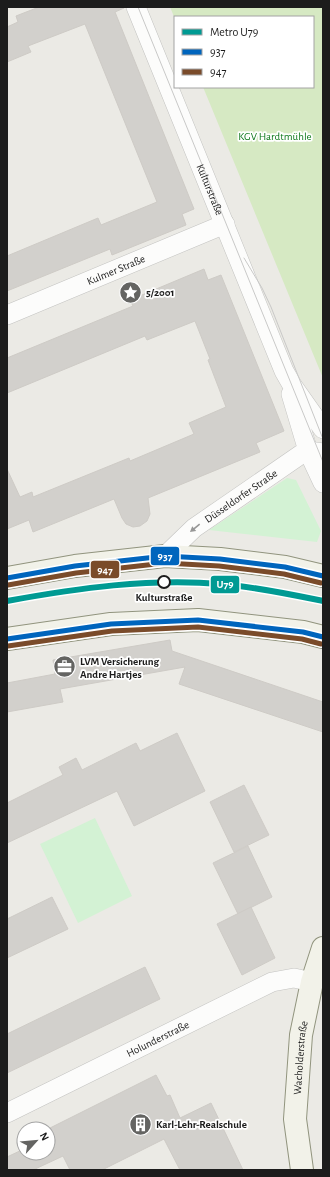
<svg xmlns="http://www.w3.org/2000/svg" width="330" height="1177" font-family="'Alegreya Sans',sans-serif">
  <rect width="100%" height="100%" fill="#ebeae5"/>
  <polygon fill="#d6e9c3" points="170,7 323,7 323,378 203,87 313,87 313,17 175,17 175,19"/>
  <g fill="#d3f2d4">
    <polygon points="287,478 296,480 321,531 317,542 209,530"/>
    <polygon points="95,818 132,896 78,923 40,844"/>
  </g>
  <g fill="#d2d0cc" stroke="#cecbc6">
    <polygon points="39,7 124,7 124,8 115,12 194,209 182,214 186,225 112,255 110,249 7,291 7,256 98,218 101,225 157,202 85,24 28,46 31,52 7,62 7,27 18,22 16,16"/>
    <polygon points="204,269 208,280 221,275 284,431 256,443 260,452 148,498 150,514 147,521 140,526 133,527 126,524 122,518 114,499 33,532 29,520 7,529 7,469 20,497 32,492 33,497 129,458 130,461 194,434 189,423 226,407 208,360 210,359 195,321 147,340 145,336 7,393 7,358 133,306 130,300"/>
    <polygon points="170,640 172,651 323,702 323,732 179,684 185,667 60,689 63,702 7,712 7,683 55,674 53,660"/>
    <polygon points="177,733 205,791 134,826 117,791 7,843 7,803 63,775 59,767 76,758 82,770 136,743 140,751"/>
    <polygon points="244,785 269,835 234,852 210,802"/>
    <polygon points="248,846 272,897 238,914 213,863"/>
    <polygon points="52,897 68,929 7,958 7,919"/>
    <polygon points="251,907 275,958 242,975 217,924"/>
    <polygon points="145,967 160,999 7,1073 7,1034"/>
    <polygon points="156,1075 167,1096 170,1095 180,1118 211,1103 243,1170 180,1170 164,1139 102,1170 70,1170 63,1156 33,1170 7,1170 7,1157 24,1149 24,1153 48,1153 48,1137 53,1135 50,1128"/>
  </g>
  <g fill="none" stroke-linecap="round" stroke-linejoin="round">
    <defs>
      <g id="minor">
        <path id="s1" d="M136,7l148,364 8,14 31,44"/>
        <path id="s2" d="M7,315l218,-91"/>
        <polyline points="291,394 308,451 323,483"/>
        <path id="s3" d="M165,556l29,-28 106,-73 8,-4 15,2"/>
        <path id="s4" d="M7,1113l265,-131 22,-4 18,4"/>
      </g>
      <g id="secondary">
        <polyline points="7,578 75,566 165,556 220,559 285,567 323,576"/>
        <polyline points="7,639 111,624 198,620 303,632 323,637"/>
        <path id="s5" d="M302,1170l-7,-51 6,-84 11,-53 11,-34"/>
      </g>
    </defs>
    <use href="#minor" stroke="#c3c3c1" stroke-width="20"/>
    <use href="#secondary" stroke="#91947e" stroke-width="24"/>
    <use href="#minor" stroke="#fcfcfb" stroke-width="19"/>
    <use href="#secondary" stroke="#f2f2e9" stroke-width="22"/>
    <g stroke="#c9c9c8" stroke-width="1">
      <polyline points="138,7 323,462"/>
      <polyline points="244,258 262,288 271,307 323,439"/>
    </g>
    <defs>
      <g id="bus-1">
        <polyline points="7,578 75,566 165,556 220,559 285,567 323,576"/>
        <polyline points="7,639 111,624 198,620 303,632 323,637"/>
      </g>
      <g id="bus-2">
        <polyline points="8,585 76,573 165,563 219,566 284,574 321,583"/>
        <polyline points="8,646 112,631 198,627 302,639 321,644"/>
      </g>
    </defs>
    <use href="#bus-1" stroke="#fff" stroke-width="8"/>
    <use href="#bus-2" stroke="#fff" stroke-width="8"/>
    <use href="#bus-1" stroke="#0065bd" stroke-width="5"/>
    <use href="#bus-2" stroke="#7a4b2a" stroke-width="5"/>
    <defs>
      <path id="metro-1" d="M7,601c71,-13 142,-23 214,-17 35,3 68,10 102,17"/>
    </defs>
    <use href="#metro-1" stroke="#fff" stroke-width="9"/>
    <use href="#metro-1" stroke="#009a93" stroke-width="6"/>
  </g>
  <defs><path id="oneway-solid" d="M-6-.8H1V-3.2L6.5 0L1 3.2V.8H-6Z"/></defs>
  <use fill="#979797" href="#oneway-solid" transform="translate(195 528) rotate(141)"/>
  <defs>
    <symbol id="sight-disc" viewBox="-11 -11 22 22"><circle r="9.5" fill="#646462" stroke="#fff"/><path d="M0-6L1.8-2.2L6-1.7L2.9 1.2L3.7 5.4L0 3.3L-3.7 5.4L-2.9 1.2L-6-1.7L-1.8-2.2Z" fill="#fff"/></symbol>
    <symbol id="office-disc" viewBox="-11 -11 22 22"><circle r="9.5" fill="#646462" stroke="#fff"/><path d="M-6-3h4V-5.5h4V-3h4V5H-6ZM-1-4.5V-3h2v-1.5ZM-6 0V1H6V0Z" fill="#fff"/></symbol>
    <symbol id="building-disc" viewBox="-11 -11 22 22"><circle r="9.5" fill="#646462" stroke="#fff"/><path d="M-4-6H4V6H1V3H-1V6H-4ZM-2.5-4.3h1.7v1.8h-1.7ZM.8-4.3h1.7v1.8H.8ZM-2.5-1h1.7V.8h-1.7ZM.8-1h1.7V.8H.8Z" fill="#fff"/></symbol>
  </defs>
  <g fill-rule="evenodd">
    <use href="#sight-disc" x="118" y="280" width="25" height="25"/>
    <use href="#office-disc" x="52" y="654" width="25" height="25"/>
    <use href="#building-disc" x="128" y="1112" width="25" height="25"/>
  </g>
  <circle fill="#fff" stroke="#1c1c1c" stroke-width="2" cx="164" cy="582" r="6"/>
  <g text-anchor="middle" stroke-width="3.5" stroke-linejoin="round" paint-order="stroke">
    <g font-size="11" fill="#0d781b" stroke="#fff">
      <text x="275" y="140">KGV Hardtmühle</text>
    </g>
    <g font-size="11" fill="#1c1c1c" stroke="#fff">
      <text dy="4" stroke="none"><textPath href="#s1" startOffset="197">Kulturstraße</textPath></text>
      <text dy="4" stroke="none"><textPath href="#s2" startOffset="118">Kulmer Straße</textPath></text>
      <text dy="4" stroke="none"><textPath href="#s3" startOffset="97">Düsseldorfer Straße</textPath></text>
      <text dy="4" stroke="none"><textPath href="#s4" startOffset="168">Holunderstraße</textPath></text>
      <text dy="4" stroke="none"><textPath href="#s5" startOffset="113">Wacholderstraße</textPath></text>
    </g>
    <g font-size="11" font-weight="bold" fill="#1c1c1c" stroke="#fff" text-anchor="start">
      <text x="146" y="296">5/2001</text>
      <text x="80" y="665">LVM Versicherung<tspan x="80" dy="13">Andre Hartjes</tspan></text>
      <text x="156" y="1128">Karl-Lehr-Realschule</text>
    </g>
    <g font-size="11" font-weight="bold" fill="#1c1c1c" stroke="#fff">
      <text x="164" y="601">Kulturstraße</text>
    </g>
  </g>
  <g stroke="#fff" stroke-width="1.5">
    <rect x="150" y="546" width="30" height="20" rx="4" fill="#0065bd"/>
    <rect x="90" y="560" width="30" height="19" rx="4" fill="#7a4b2a"/>
    <rect x="210" y="575" width="30" height="19" rx="4" fill="#009a93"/>
  </g>
  <g font-size="11" text-anchor="middle" font-weight="bold" fill="#fff">
    <text x="165" y="560">937</text>
    <text x="105" y="574">947</text>
    <text x="225" y="588">U79</text>
  </g>
  <rect width="330" height="1177" fill="none" stroke="#1c1c1c" stroke-width="16"/>
  <rect x="174" y="16" width="140" height="72" fill="#ffffff" stroke="#a4a4a4"/>
  <rect x="182" y="29" width="20" height="6" fill="#009a93" stroke="#a4a4a4"/>
  <text x="210" y="36" font-size="12" fill="#1c1c1c">Metro U79</text>
  <rect x="182" y="49" width="20" height="6" fill="#0065bd" stroke="#a4a4a4"/>
  <text x="210" y="56" font-size="12" fill="#1c1c1c">937</text>
  <rect x="182" y="69" width="20" height="6" fill="#7a4b2a" stroke="#a4a4a4"/>
  <text x="210" y="76" font-size="12" fill="#1c1c1c">947</text>
  <g transform="translate(36 1141) rotate(63)"><circle r="19" fill="#ffffff" stroke="#a4a4a4"/>
  <path d="M0-3L7 15L0 10L-7 15Z" fill="#646462"/>
  <text y="-6" font-size="11" font-weight="bold" text-anchor="middle" fill="#1c1c1c">N</text>
  </g>
</svg>
